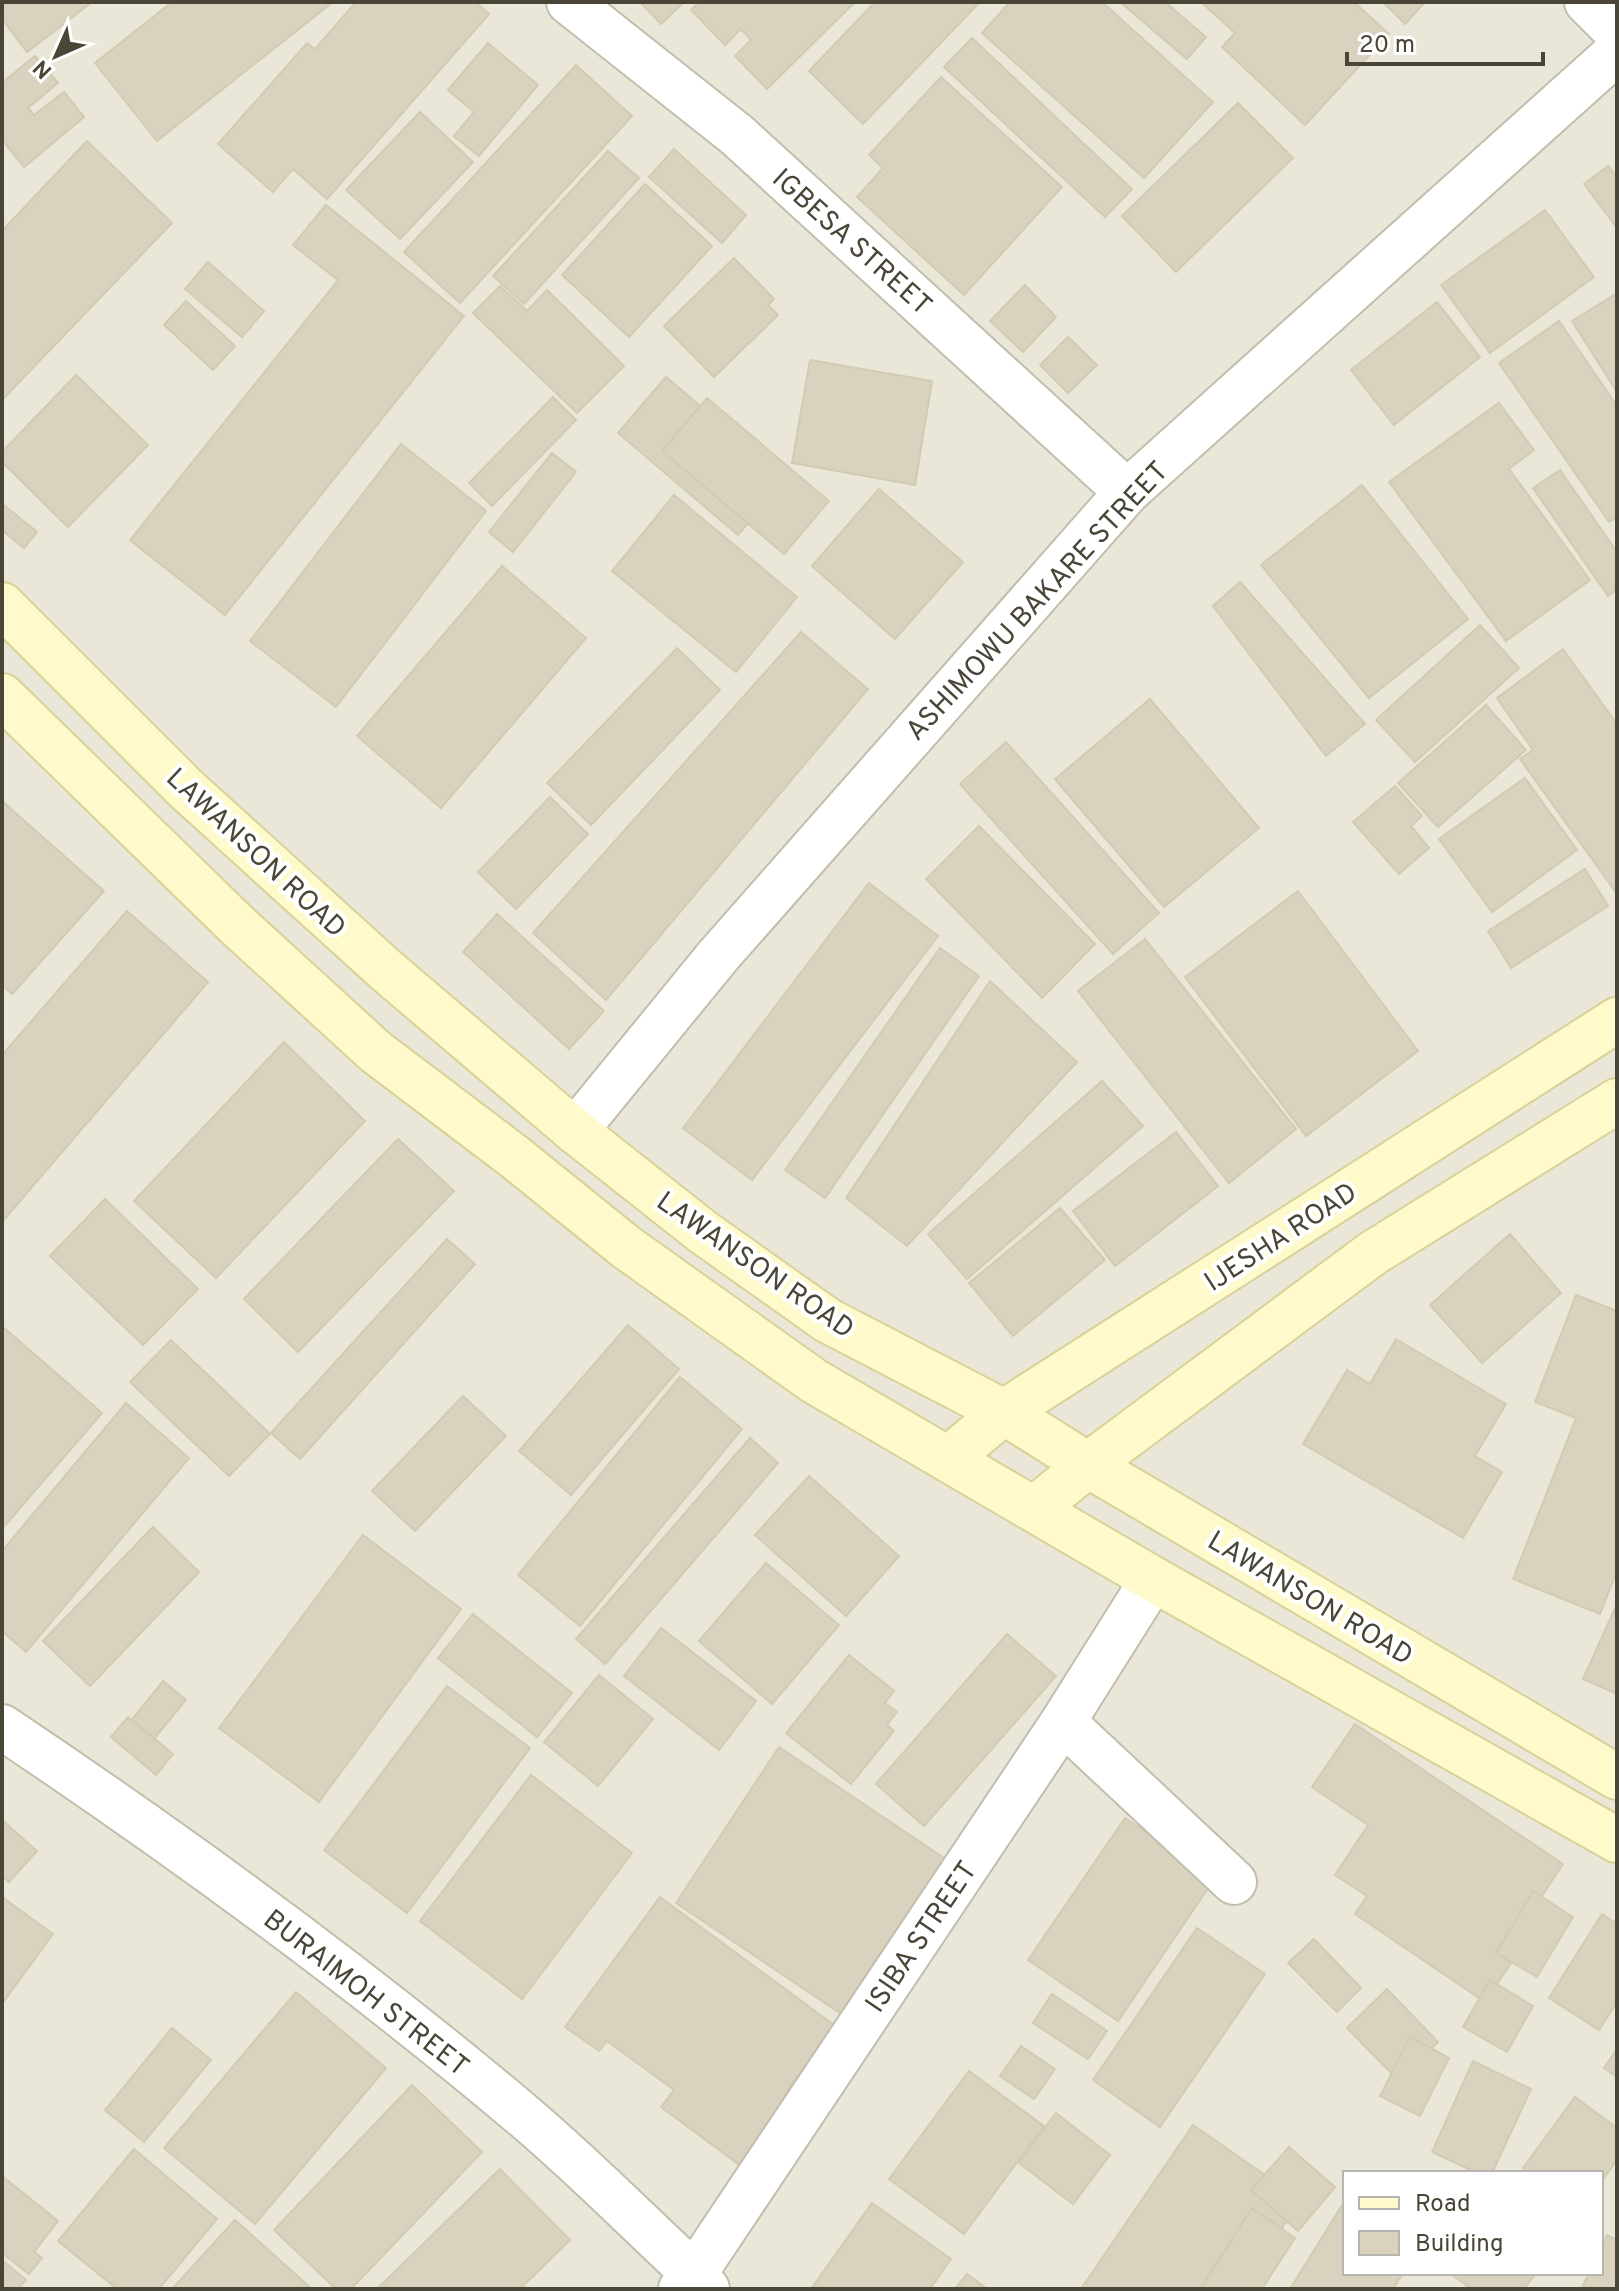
<svg xmlns="http://www.w3.org/2000/svg" width="1619" height="2291" font-family="Overpass,sans-serif">
  <rect width="100%" height="100%" fill="#f6f4ea"/>
  <path fill="#eae7d8" fill-rule="evenodd" d="M2,2h1615v2287h-1615zM1345,2173h256v100h-256z"/>
  <g fill="#d8d2bf" stroke="#d3cbb1" stroke-width="2">
    <polygon points="2,2 92,2 27,52 2,19"/>
    <polygon points="172,2 333,2 157,141 95,63"/>
    <polygon points="356,2 476,2 489,14 327,199 293,169 273,192 218,144 307,43 315,49"/>
    <polygon points="640,2 684,2 661,24"/>
    <polygon points="699,2 855,2 767,89 735,56 751,40 741,29 725,45 691,10"/>
    <polygon points="875,2 980,2 863,124 809,71"/>
    <polygon points="1010,2 1102,2 1213,102 1144,178 982,33"/>
    <polygon points="1120,2 1165,2 1206,37 1187,59"/>
    <polygon points="1201,2 1354,2 1389,34 1305,125 1222,47 1235,33"/>
    <polygon points="1383,2 1425,2 1405,24"/>
    <polygon points="972,38 1132,189 1105,217 944,67"/>
    <polygon points="488,43 538,85 479,156 454,136 474,112 448,90"/>
    <polygon points="35,56 58,83 28,108 34,115 64,92 84,117 24,167 2,140 2,83"/>
    <polygon points="576,65 632,116 460,303 404,252"/>
    <polygon points="941,77 1062,187 964,295 857,197 883,168 869,155"/>
    <polygon points="1238,103 1293,158 1176,272 1122,216"/>
    <polygon points="420,112 473,162 400,239 346,190"/>
    <polygon points="87,141 172,223 2,400 2,231"/>
    <polygon points="674,149 746,215 722,243 649,177"/>
    <polygon points="608,151 639,178 524,304 493,276"/>
    <polygon points="1608,166 1617,177 1617,228 1584,184"/>
    <polygon points="645,184 712,246 629,337 562,275"/>
    <polygon points="326,205 464,316 225,615 130,540 338,280 293,245"/>
    <polygon points="1545,210 1594,277 1490,353 1441,285"/>
    <polygon points="734,258 774,299 768,305 778,315 714,377 664,326"/>
    <polygon points="208,262 264,311 242,337 185,289"/>
    <polygon points="1025,285 1056,317 1023,352 990,321"/>
    <polygon points="500,286 527,311 547,290 624,366 577,413 473,313"/>
    <polygon points="1614,295 1617,299 1617,392 1572,321"/>
    <polygon points="186,301 235,346 213,370 164,325"/>
    <polygon points="1437,302 1480,357 1394,425 1351,370"/>
    <polygon points="1559,321 1617,406 1617,517 1609,522 1499,363"/>
    <polygon points="1068,337 1097,365 1068,393 1040,365"/>
    <polygon points="810,360 932,381 915,485 792,463"/>
    <polygon points="76,375 148,445 68,527 2,462 2,452"/>
    <polygon points="666,377 786,478 738,535 618,433"/>
    <polygon points="553,397 576,420 492,506 469,483"/>
    <polygon points="707,398 829,501 784,554 662,451"/>
    <polygon points="1499,403 1534,450 1509,469 1590,580 1506,641 1389,482"/>
    <polygon points="401,444 486,511 336,707 250,641"/>
    <polygon points="552,453 576,472 513,552 489,532"/>
    <polygon points="1560,470 1617,552 1617,589 1608,596 1533,488"/>
    <polygon points="1362,485 1468,619 1369,698 1261,565"/>
    <polygon points="879,489 963,562 895,639 812,566"/>
    <polygon points="674,495 797,597 736,672 612,571"/>
    <polygon points="5,506 37,532 24,548 2,530 2,509"/>
    <polygon points="502,566 586,638 441,808 357,736"/>
    <polygon points="1240,582 1365,724 1326,756 1213,606"/>
    <polygon points="1480,625 1519,668 1415,762 1376,720"/>
    <polygon points="801,632 868,689 606,1000 533,933"/>
    <polygon points="677,648 720,690 591,825 547,783"/>
    <polygon points="1563,649 1617,724 1617,894 1520,759 1533,750 1497,698"/>
    <polygon points="1150,699 1259,828 1164,907 1055,779"/>
    <polygon points="1486,705 1526,750 1438,827 1398,783"/>
    <polygon points="1006,742 1159,913 1113,954 960,784"/>
    <polygon points="1525,778 1577,850 1492,912 1439,839"/>
    <polygon points="1395,786 1422,816 1411,826 1429,848 1399,874 1353,822"/>
    <polygon points="550,797 588,834 516,909 478,872"/>
    <polygon points="2,801 104,891 12,994 2,985"/>
    <polygon points="979,826 1095,944 1042,998 926,879"/>
    <polygon points="1585,869 1608,906 1511,968 1488,931"/>
    <polygon points="869,883 938,936 752,1180 683,1128"/>
    <polygon points="1298,891 1418,1051 1306,1136 1185,977"/>
    <polygon points="127,911 208,982 2,1222 2,1055"/>
    <polygon points="497,914 604,1011 569,1049 463,952"/>
    <polygon points="1145,939 1296,1129 1229,1183 1078,991"/>
    <polygon points="940,948 979,976 825,1198 785,1170"/>
    <polygon points="990,981 1077,1062 907,1246 846,1198"/>
    <polygon points="284,1042 365,1121 216,1278 134,1201"/>
    <polygon points="1102,1081 1143,1126 967,1279 928,1234"/>
    <polygon points="1176,1132 1218,1186 1115,1266 1073,1211"/>
    <polygon points="398,1139 454,1191 298,1352 244,1299"/>
    <polygon points="105,1199 198,1289 143,1345 50,1256"/>
    <polygon points="1060,1208 1105,1260 1013,1336 969,1283"/>
    <polygon points="1510,1234 1561,1293 1482,1363 1430,1305"/>
    <polygon points="447,1239 475,1264 300,1459 271,1433"/>
    <polygon points="1576,1295 1617,1311 1617,1571 1600,1614 1513,1579 1576,1418 1535,1402"/>
    <polygon points="628,1325 679,1369 571,1495 519,1451"/>
    <polygon points="2,1326 102,1413 2,1529"/>
    <polygon points="1396,1339 1506,1404 1475,1456 1502,1472 1463,1538 1303,1444 1347,1370 1370,1384"/>
    <polygon points="171,1340 270,1434 229,1476 130,1382"/>
    <polygon points="680,1377 742,1429 580,1626 518,1575"/>
    <polygon points="463,1396 506,1436 415,1531 372,1491"/>
    <polygon points="126,1403 189,1458 26,1652 2,1631 2,1551"/>
    <polygon points="750,1438 778,1463 605,1664 576,1639"/>
    <polygon points="809,1476 899,1556 846,1616 755,1535"/>
    <polygon points="153,1527 199,1572 90,1686 43,1641"/>
    <polygon points="363,1535 461,1609 319,1802 219,1728"/>
    <polygon points="766,1563 839,1625 772,1704 699,1641"/>
    <polygon points="1617,1604 1617,1694 1583,1679"/>
    <polygon points="473,1614 572,1693 537,1737 438,1658"/>
    <polygon points="661,1628 756,1701 719,1750 624,1676"/>
    <polygon points="1007,1634 1056,1676 924,1826 876,1784"/>
    <polygon points="849,1655 894,1691 885,1703 897,1712 887,1725 894,1731 851,1784 786,1733"/>
    <polygon points="599,1675 653,1719 598,1786 544,1742"/>
    <polygon points="163,1681 186,1700 144,1751 121,1733"/>
    <polygon points="447,1686 530,1748 407,1913 324,1850"/>
    <polygon points="128,1717 173,1754 156,1775 111,1737"/>
    <polygon points="1355,1724 1563,1864 1528,1917 1537,1924 1485,2002 1355,1914 1367,1896 1335,1875 1368,1825 1312,1787"/>
    <polygon points="779,1747 947,1860 843,2015 676,1903"/>
    <polygon points="531,1775 632,1853 522,1999 420,1921"/>
    <polygon points="1125,1818 1215,1878 1118,2021 1028,1960"/>
    <polygon points="2,1820 37,1851 9,1882 2,1876"/>
    <polygon points="1533,1891 1573,1917 1537,1977 1496,1953"/>
    <polygon points="2,1897 53,1934 2,2004"/>
    <polygon points="660,1897 834,2025 788,2090 797,2097 745,2169 661,2107 674,2090 607,2041 599,2051 565,2027"/>
    <polygon points="1602,1914 1617,1924 1617,2002 1599,2030 1549,1998"/>
    <polygon points="1197,1928 1265,1974 1160,2127 1093,2080"/>
    <polygon points="1314,1939 1361,1988 1337,2012 1288,1963"/>
    <polygon points="1490,1980 1533,2006 1507,2052 1463,2027"/>
    <polygon points="1387,1989 1438,2042 1398,2080 1347,2028"/>
    <polygon points="296,1992 386,2068 255,2224 164,2148"/>
    <polygon points="1052,1994 1107,2031 1088,2059 1033,2023"/>
    <polygon points="172,2028 211,2060 144,2142 105,2110"/>
    <polygon points="1410,2037 1449,2058 1420,2116 1380,2096"/>
    <polygon points="1021,2046 1055,2069 1034,2099 1000,2076"/>
    <polygon points="1617,2049 1617,2077 1604,2068"/>
    <polygon points="1473,2061 1531,2089 1492,2173 1477,2173 1432,2152"/>
    <polygon points="969,2071 1044,2126 964,2234 889,2179"/>
    <polygon points="412,2085 482,2152 351,2289 336,2289 274,2230"/>
    <polygon points="1575,2097 1617,2128 1617,2160 1601,2182 1601,2173 1530,2173 1523,2168"/>
    <polygon points="1056,2113 1110,2155 1073,2204 1019,2163"/>
    <polygon points="1193,2125 1301,2200 1240,2289 1081,2289"/>
    <polygon points="1289,2147 1335,2187 1298,2231 1251,2190"/>
    <polygon points="134,2149 217,2219 159,2289 117,2289 58,2241"/>
    <polygon points="500,2169 570,2240 520,2289 377,2289"/>
    <polygon points="2,2176 58,2221 34,2252 42,2258 29,2274 2,2253"/>
    <polygon points="1344,2202 1345,2273 1403,2273 1393,2289 1290,2289"/>
    <polygon points="872,2203 951,2259 930,2289 811,2289"/>
    <polygon points="1252,2208 1295,2238 1262,2289 1200,2289"/>
    <polygon points="235,2220 312,2289 172,2289"/>
    <polygon points="1607,2235 1617,2240 1617,2289 1581,2289 1589,2273 1601,2273 1601,2248"/>
    <polygon points="2,2260 26,2280 18,2289 2,2289"/>
    <polygon points="1450,2273 1536,2273 1524,2289 1471,2289"/>
    <polygon points="967,2274 987,2289 955,2289"/>
  </g>
  <g fill="none" stroke-linecap="round" stroke-linejoin="round">
    <defs>
      <g id="street">
        <polyline points="569,2 737,135 1127,492"/>
        <polyline points="1587,2 1617,32"/>
        <polyline points="575,1131 718,956 1127,492 1617,52"/>
        <polyline points="1063,1722 1234,1882"/>
        <path d="M2,1727c181,121 357,250 523,390 59,50 113,105 169,157l13,15"/>
        <polyline points="681,2289 694,2274 1063,1722 1153,1579"/>
      </g>
      <g id="secondary">
        <polyline points="2,605 185,788 387,971 575,1131 703,1232 827,1320 1004,1412 1088,1465 1617,1777"/>
        <polyline points="2,696 238,926 376,1052 516,1158 626,1247 814,1381 1153,1579 1617,1840"/>
        <polyline points="948,1459 1004,1412 1617,1020"/>
        <polyline points="1034,1509 1088,1465 1373,1253 1617,1101"/>
      </g>
    </defs>
    <use href="#street" stroke="#c2beac" stroke-width="48"/>
    <use href="#secondary" stroke="#d8d198" stroke-width="48"/>
    <use href="#street" stroke="#fff" stroke-width="44"/>
    <use href="#secondary" stroke="#fffacb" stroke-width="44"/>
  </g>
  <g text-anchor="middle" stroke-width="8" stroke-linejoin="round" paint-order="stroke">
    <g font-size="28" fill="#4a4637" stroke="#fff">
      <text transform="translate(853 241) rotate(42)" y="10">IGBESA STREET</text>
      <text transform="translate(1036 600) rotate(-47)" y="10">ASHIMOWU BAKARE STREET</text>
      <text transform="translate(257 852) rotate(43)" y="10">LAWANSON ROAD</text>
      <text transform="translate(1280 1236) rotate(-33)" y="10">IJESHA ROAD</text>
      <text transform="translate(756 1264) rotate(35)" y="10">LAWANSON ROAD</text>
      <text transform="translate(1311 1597) rotate(31)" y="10">LAWANSON ROAD</text>
      <text transform="translate(920 1936) rotate(-56)" y="10">ISIBA STREET</text>
      <text transform="translate(367 1992) rotate(38)" y="10">BURAIMOH STREET</text>
    </g>
  </g>
  <rect width="1619" height="2291" fill="none" stroke="#4a4637" stroke-width="8"/>
  <rect x="1343" y="2171" width="260" height="104" fill="#ffffff" stroke="#b7b5af" stroke-width="2"/>
  <rect x="1359" y="2197" width="40" height="12" fill="#fffacb" stroke="#b7b5af" stroke-width="2"/>
  <text x="1415" y="2211" font-size="24" fill="#4a4637">Road</text>
  <rect x="1359" y="2231" width="40" height="24" fill="#d8d2bf" stroke="#b7b5af" stroke-width="2"/>
  <text x="1415" y="2251" font-size="24" fill="#4a4637">Building</text>
  <g transform="translate(56 56) rotate(225)" stroke="#ffffff" stroke-width="6" paint-order="stroke">
  <path d="M0-6L14 30L0 20L-14 30Z" fill="#4a4637"/>
  <text y="-12" font-size="22" font-weight="bold" text-anchor="middle" fill="#4a4637">N</text>
  </g>
  <path d="M1347 52v12h196v-12" fill="none" stroke="#4a4637" stroke-width="4"/>
  <text x="1359" y="52" font-size="24" fill="#4a4637" stroke="#ffffff" stroke-width="6" paint-order="stroke">20 m</text>
</svg>
